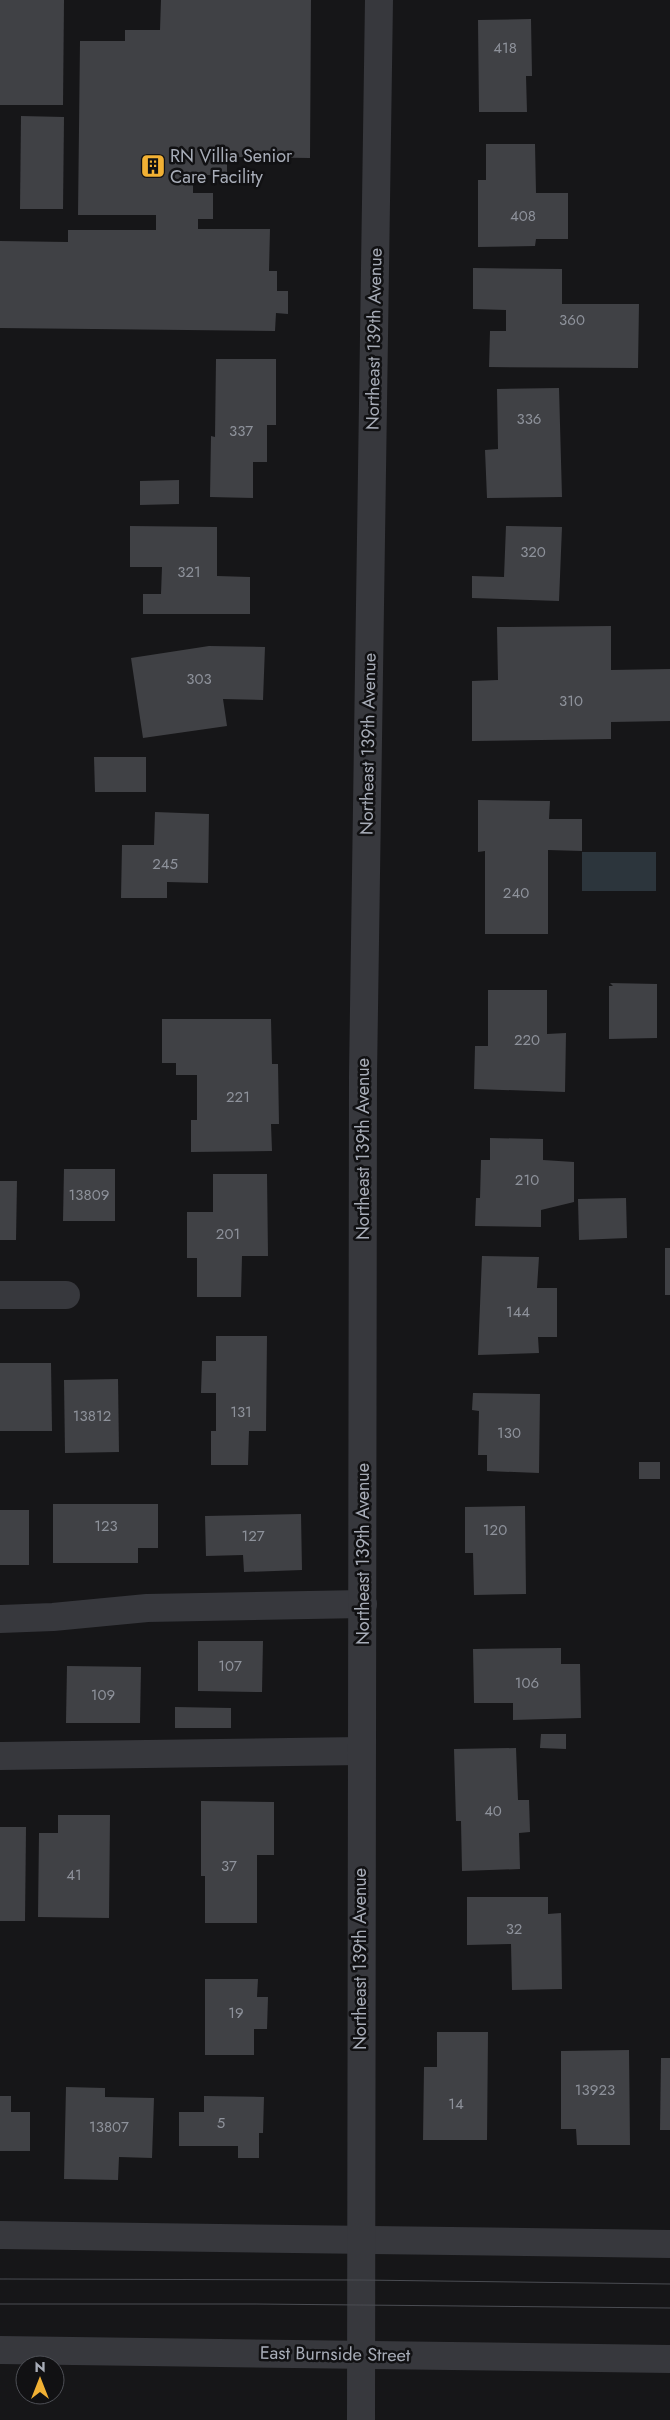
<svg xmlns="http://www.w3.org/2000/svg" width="670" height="2420" font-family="Jost,sans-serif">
  <rect width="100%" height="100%" fill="#161618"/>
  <rect fill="#2c353c" x="582" y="852" width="74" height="39"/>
  <g fill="#404145">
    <polygon points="0,0 64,0 63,105 0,105"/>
    <polygon points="161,0 311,0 310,158 227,157 227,175 193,175 193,193 213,193 213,219 198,219 198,229 270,229 269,271 277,271 277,291 288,291 288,314 276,313 275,331 0,328 0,241 68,242 68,230 156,230 156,215 78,215 80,41 125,41 125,30 160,30"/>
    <polygon points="531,19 532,76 526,76 527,112 479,112 478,20"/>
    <polygon points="21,116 64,117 63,209 20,209"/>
    <polygon points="486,144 535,144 536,193 568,193 568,239 536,239 535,246 478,247 478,180 486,180"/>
    <polygon points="473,268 562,269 562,304 639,304 638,368 489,367 490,331 506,331 506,310 473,309"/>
    <polygon points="216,359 276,359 276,425 267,425 267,462 253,462 253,498 210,497 211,436 215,437"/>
    <polygon points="559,388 562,497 487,498 485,450 498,449 497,389"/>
    <polygon points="179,480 179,504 140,505 140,481"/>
    <polygon points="130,526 217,527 217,576 250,577 250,614 143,614 143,594 161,594 162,567 130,567"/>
    <polygon points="506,526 562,527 559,601 472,598 472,576 504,577"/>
    <polygon points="611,626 611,670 670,669 670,721 611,722 611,739 472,741 472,681 498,680 497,627"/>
    <polygon points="209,646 265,647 263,700 223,699 227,726 143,738 131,658"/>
    <polygon points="94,757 146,757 146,792 95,792"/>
    <polygon points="478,800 550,801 549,819 582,819 582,851 548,850 548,934 485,934 485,851 478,852"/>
    <polygon points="155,812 209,814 208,883 167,882 167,898 121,898 122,845 154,845"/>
    <polygon points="610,983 657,984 657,1038 609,1039 609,986 613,986"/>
    <polygon points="488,990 547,990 547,1034 566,1033 565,1092 474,1089 475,1046 488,1046"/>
    <polygon points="162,1019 271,1019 272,1064 278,1064 279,1124 271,1124 272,1151 191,1152 191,1120 197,1120 197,1075 176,1075 176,1063 162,1063"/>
    <polygon points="490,1138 543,1139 543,1160 574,1162 574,1202 541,1210 541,1227 475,1226 476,1198 480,1198 481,1160 490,1160"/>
    <polygon points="64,1169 115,1169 115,1221 63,1221"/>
    <polygon points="213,1174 267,1174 268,1256 242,1256 241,1297 197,1297 197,1258 187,1258 187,1212 213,1212"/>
    <polygon points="0,1181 17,1181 16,1240 0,1240"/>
    <polygon points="626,1198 627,1238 579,1240 578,1199"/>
    <rect x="665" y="1248" width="5" height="47"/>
    <polygon points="482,1256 539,1257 537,1288 557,1288 557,1337 538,1337 539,1353 478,1355"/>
    <polygon points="216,1336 267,1336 266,1431 249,1431 248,1465 211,1465 211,1431 216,1431 216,1393 201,1393 202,1361 216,1361"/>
    <polygon points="0,1363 51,1363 52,1431 0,1431"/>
    <polygon points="118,1379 119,1452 65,1453 64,1380"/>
    <polygon points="473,1393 540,1394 539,1473 487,1471 487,1455 478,1455 479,1411 472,1410"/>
    <rect x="639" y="1462" width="21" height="17"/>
    <polygon points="53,1504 158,1504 158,1548 138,1548 138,1563 53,1563"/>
    <polygon points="525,1506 526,1594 474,1595 473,1553 465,1553 465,1507"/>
    <rect x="0" y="1510" width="29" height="55"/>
    <polygon points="301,1514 302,1570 244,1572 243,1555 206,1556 205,1516"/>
    <polygon points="198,1641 263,1641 262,1692 198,1691"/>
    <polygon points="561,1648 561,1664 580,1664 581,1718 513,1720 513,1703 474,1703 473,1649"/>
    <polygon points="67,1666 141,1667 140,1723 66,1723"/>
    <polygon points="175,1707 231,1708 231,1728 175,1728"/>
    <polygon points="541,1734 566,1734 566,1749 540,1748"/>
    <polygon points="516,1748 518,1800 529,1800 530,1832 519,1833 520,1869 462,1871 461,1821 456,1821 454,1749"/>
    <polygon points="201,1801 274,1802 274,1855 257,1855 257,1923 205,1923 205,1876 201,1876"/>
    <polygon points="58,1815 110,1815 109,1918 38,1917 39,1833 58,1833"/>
    <polygon points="0,1827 26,1827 25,1921 0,1921"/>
    <polygon points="467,1897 548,1897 548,1914 561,1913 562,1989 512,1990 511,1944 467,1945"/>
    <polygon points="205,1979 258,1979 257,1997 268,1997 267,2029 254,2029 254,2055 205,2055"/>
    <polygon points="437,2032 488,2032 487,2140 423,2140 424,2067 437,2067"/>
    <polygon points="629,2050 630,2145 577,2145 576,2129 561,2129 561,2051"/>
    <polygon points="661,2058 670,2058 670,2130 660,2130"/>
    <polygon points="66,2087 105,2088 105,2097 154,2098 152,2158 119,2157 118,2180 64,2179"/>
    <polygon points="0,2096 11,2096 11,2112 30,2112 30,2151 0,2151"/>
    <polygon points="204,2096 264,2097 263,2133 259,2133 259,2158 238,2158 238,2146 179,2146 179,2112 204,2112"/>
  </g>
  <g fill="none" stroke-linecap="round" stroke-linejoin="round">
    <g stroke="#37383d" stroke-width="28">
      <polyline points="0,1295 66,1295"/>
      <polyline points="0,1619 53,1617 147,1608 363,1604"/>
      <polyline points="0,1756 361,1751"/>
      <polyline points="0,2235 670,2244"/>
      <polyline points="0,2350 670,2359"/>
      <polyline points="361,2420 363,1076 379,0"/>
    </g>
    <g stroke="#4a4c52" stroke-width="1">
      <polyline points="0,2279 361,2280 670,2284"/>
      <polyline points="0,2304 256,2304 670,2308"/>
    </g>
  </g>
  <defs>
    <symbol id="building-square" viewBox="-11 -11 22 22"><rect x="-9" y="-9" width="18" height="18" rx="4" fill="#f2b134" stroke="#111113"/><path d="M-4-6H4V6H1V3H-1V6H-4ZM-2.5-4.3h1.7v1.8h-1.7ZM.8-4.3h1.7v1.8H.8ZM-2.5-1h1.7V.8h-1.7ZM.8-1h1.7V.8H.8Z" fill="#111"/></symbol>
  </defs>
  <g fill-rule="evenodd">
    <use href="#building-square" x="139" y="152" width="28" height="28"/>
  </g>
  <g text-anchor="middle" stroke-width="5" stroke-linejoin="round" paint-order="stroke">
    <g font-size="15" fill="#8e929b">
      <text x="505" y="53">418</text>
      <text x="523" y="221">408</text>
      <text x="572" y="325">360</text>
      <text x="529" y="424">336</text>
      <text x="241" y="436">337</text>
      <text x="533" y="557">320</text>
      <text x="189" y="577">321</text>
      <text x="199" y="684">303</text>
      <text x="571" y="706">310</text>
      <text x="165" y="869">245</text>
      <text x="516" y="898">240</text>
      <text x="527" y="1045">220</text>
      <text x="238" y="1102">221</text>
      <text x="527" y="1185">210</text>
      <text x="89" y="1200">13809</text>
      <text x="228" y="1239">201</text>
      <text x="518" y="1317">144</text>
      <text x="241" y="1417">131</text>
      <text x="92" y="1421">13812</text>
      <text x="509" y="1438">130</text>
      <text x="106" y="1531">123</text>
      <text x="495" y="1535">120</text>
      <text x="253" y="1541">127</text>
      <text x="230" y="1671">107</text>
      <text x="527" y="1688">106</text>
      <text x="103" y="1700">109</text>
      <text x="493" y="1816">40</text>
      <text x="229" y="1871">37</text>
      <text x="74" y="1880">41</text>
      <text x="514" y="1934">32</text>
      <text x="236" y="2018">19</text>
      <text x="595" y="2095">13923</text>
      <text x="456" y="2109">14</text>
      <text x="221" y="2128">5</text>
      <text x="109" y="2132">13807</text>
    </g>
    <g font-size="18" fill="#a8adb8" stroke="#111113" text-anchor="start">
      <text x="170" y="162">RN Villia Senior<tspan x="170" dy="21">Care Facility</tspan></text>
    </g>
    <g font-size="18" fill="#a8adb8" stroke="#111113">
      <text transform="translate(374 339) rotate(-89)" y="6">Northeast 139th Avenue</text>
      <text transform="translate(368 744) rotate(-89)" y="6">Northeast 139th Avenue</text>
      <text transform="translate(363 1149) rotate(-90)" y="6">Northeast 139th Avenue</text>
      <text transform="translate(363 1554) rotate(-90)" y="6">Northeast 139th Avenue</text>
      <text transform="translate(360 1959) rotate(-90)" y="6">Northeast 139th Avenue</text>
      <text transform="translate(335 2354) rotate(1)" y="6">East Burnside Street</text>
    </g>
  </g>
  <g transform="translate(40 2380)"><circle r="24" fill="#111113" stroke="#4d4f55"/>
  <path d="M0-4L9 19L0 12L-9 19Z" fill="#f2b134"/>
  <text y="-8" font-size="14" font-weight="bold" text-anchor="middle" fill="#a8adb8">N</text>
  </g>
</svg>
